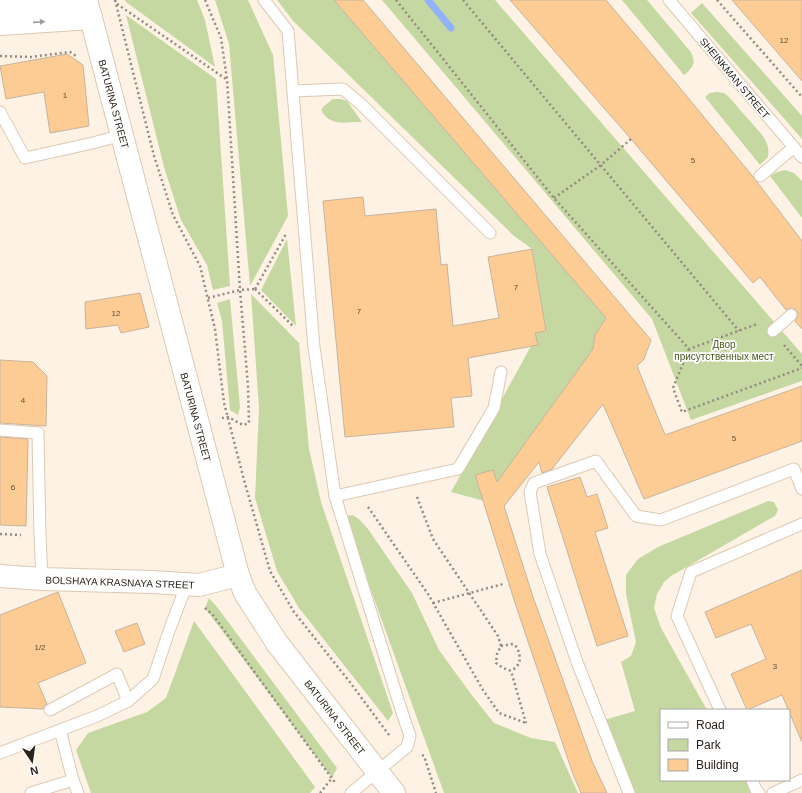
<svg xmlns="http://www.w3.org/2000/svg" width="802" height="793" font-family="Arial,sans-serif">
  <rect width="100%" height="100%" fill="#fef2e4"/>
  <g fill="#c6d8a2">
    <polygon points="125,0 197,0 205,20 215,67 126,2"/>
    <polygon points="215,0 248,0 273,55 288,216 250,286 229,44"/>
    <polygon points="277,0 334,0 608,320 595,335 593,349 484,501 451,492 531,346 537,345 535,333 546,331 532,249 514,236 294,22"/>
    <polygon points="382,0 495,0 802,354 802,381 691,420 652,319"/>
    <path d="M622,0h25l43,51c7,11 3,17 -6,24z"/>
    <polygon points="702,3 802,116 802,139 691,13"/>
    <polygon points="126,15 216,79 230,286 213,290 207,265 181,220 164,167"/>
    <path d="M717,92l7,1 5,4 34,39c5,8 6,13 5,21l-8,8 -55,-68 5,-4z"/>
    <path d="M333,99h8l6,2 15,21c-17,0 -32,5 -41,-12l3,-4z"/>
    <polygon points="785,170 794,173 802,181 802,218 770,176 777,172"/>
    <polygon points="287,239 296,326 261,290"/>
    <polygon points="251,294 299,343 309,449 321,502 393,713 388,721 299,608 277,571 255,498 259,408"/>
    <polygon points="230,299 240,407 238,415 230,410 222,321 217,303"/>
    <polygon points="768,501 774,502 778,510 775,516 671,576 664,582 657,594 654,608 661,628 707,710 661,710 661,780 747,780 755,793 633,793 604,720 635,711 621,662 631,656 636,642 626,594 626,575 638,559 658,547"/>
    <polygon points="353,515 359,519 368,529 412,593 439,650 471,694 494,723 531,738 555,742 578,793 444,793 350,532 346,516"/>
    <polygon points="209,598 217,607 337,768 332,778 205,608"/>
    <polygon points="194,621 315,787 310,793 91,793 76,750 88,733 147,712 166,698"/>
  </g>
  <g fill="none" stroke-linecap="round" stroke-linejoin="round">
    <polyline stroke="#90b2fc" stroke-width="7" points="428,0 451,28"/>
  </g>
  <g fill="#fccc94" stroke="#c7b39e">
    <polygon points="334,0 363,0 651,340 644,359 637,366 665,435 802,386 802,441 644,499 603,404 552,469 542,473 539,462 504,506 533,597 592,761 607,793 581,793 573,774 515,603 475,475 493,470 497,482 593,349 595,335 606,318"/>
    <polygon points="510,0 606,0 685,94 754,178 802,241 802,329 795,321 798,317 798,313 796,310 793,308 790,308 786,310 760,277 753,283 631,139"/>
    <polygon points="732,0 802,0 802,81"/>
    <polygon points="67,54 83,65 89,126 50,133 44,92 6,99 0,66"/>
    <polygon points="363,197 365,216 436,209 441,265 447,264 453,326 499,318 488,257 532,249 546,331 535,333 538,345 468,358 472,396 451,398 454,427 345,437 323,201"/>
    <polygon points="140,293 149,327 121,333 118,325 86,329 85,302"/>
    <polygon points="0,360 33,362 47,376 46,426 0,423"/>
    <polygon points="0,437 28,439 26,526 0,525"/>
    <polygon points="580,477 587,497 597,494 608,528 595,532 628,636 597,646 547,487"/>
    <polygon points="802,570 802,742 782,695 747,710 731,674 766,659 751,624 716,638 705,612"/>
    <polygon points="58,592 86,663 38,683 47,704 44,706 43,709 0,707 0,615"/>
    <polygon points="137,623 145,644 124,652 115,631"/>
  </g>
  <g fill="none" stroke-linecap="round" stroke-linejoin="round">
    <defs>
      <g id="lane">
        <polyline points="264,0 288,31 314,347 335,496 399,703 410,736 407,747 351,793"/>
        <polyline points="669,0 802,157"/>
        <polyline points="293,91 343,89 362,105 490,233"/>
        <polyline points="0,112 25,158 93,143 122,135"/>
        <polyline points="760,176 794,147"/>
        <polyline points="773,331 791,315"/>
        <polyline points="0,430 38,433 40,535 42,579"/>
        <polyline points="335,496 458,469 494,408 501,372"/>
        <polyline points="50,710 117,674 128,701"/>
        <polyline points="720,710 677,616 691,572 802,524"/>
        <polyline points="0,753 97,716 128,701 153,679 169,631 183,594"/>
        <polyline points="73,780 78,793"/>
        <polyline points="752,780 757,792 759,793"/>
        <polyline points="31,793 73,780 60,730"/>
        <polyline points="629,793 577,662 540,554 530,492 534,483 596,461 636,516 661,520 794,469 802,489"/>
        <polyline points="773,793 802,780"/>
      </g>
      <g id="secondary">
        <polyline points="86,0 91,18 238,575 245,593 277,643 394,793"/>
        <polyline points="0,7 86,1"/>
        <polyline points="0,24 91,18"/>
        <polyline points="0,576 42,579 152,582 199,585 238,575"/>
      </g>
    </defs>
    <use href="#lane" stroke="#dcc9b3" stroke-width="13"/>
    <use href="#secondary" stroke="#dcc9b3" stroke-width="24"/>
    <g stroke="#948a7f" stroke-width="2.5" stroke-dasharray="2 3" stroke-linecap="butt">
      <polyline points="115,0 154,156 173,215 200,266 215,329 224,403 244,480 270,571 294,612 349,681 389,735"/>
      <polyline points="205,0 221,38 227,79 240,290 248,386 249,423 243,425 228,417 222,418"/>
      <polyline points="396,0 554,198 689,349 757,324"/>
      <polyline points="463,0 739,331"/>
      <polyline points="717,0 802,97"/>
      <polyline points="117,4 226,79"/>
      <polyline points="0,56 31,57 70,52 76,56"/>
      <polyline points="554,198 601,165 631,139"/>
      <polyline points="255,289 286,234"/>
      <polyline points="255,289 294,327"/>
      <polyline points="208,298 240,290 255,289"/>
      <polyline points="784,345 802,366"/>
      <polyline points="689,349 673,388 682,412 802,368"/>
      <polyline points="417,497 433,539 498,636 501,646 497,654 496,663 503,668 511,671 526,723"/>
      <polyline points="368,507 428,594 483,690 499,713 526,723"/>
      <polyline points="0,534 21,535"/>
      <polyline points="433,603 503,584"/>
      <polyline points="205,608 213,615 336,784"/>
      <path d="M501,646l12,-2 4,3c4,11 5,17 -6,24"/>
      <polyline points="422,755 424,756 436,793"/>
      <polyline points="320,793 332,778"/>
    </g>
    <use href="#lane" stroke="#fff" stroke-width="11"/>
    <use href="#secondary" stroke="#fff" stroke-width="22"/>
  </g>
  <defs><path id="oneway-solid" d="M-6-.8H1V-3.2L6.5 0L1 3.2V.8H-6Z"/></defs>
  <use fill="#a09c98" href="#oneway-solid" transform="translate(39 22) rotate(-4)"/>
  <g text-anchor="middle" stroke-width="3.5" stroke-linejoin="round" paint-order="stroke">
    <g font-size="8" fill="#5f4d39">
      <text x="784" y="43">12</text>
      <text x="65" y="98">1</text>
      <text x="693" y="163">5</text>
      <text x="516" y="290">7</text>
      <text x="359" y="314">7</text>
      <text x="116" y="316">12</text>
      <text x="23" y="403">4</text>
      <text x="734" y="441">5</text>
      <text x="13" y="490">6</text>
      <text x="40" y="650">1/2</text>
      <text x="775" y="669">3</text>
    </g>
    <g font-size="10" fill="#2b231b" stroke="#fff">
      <text transform="translate(735 78) rotate(50)" y="4">SHEINKMAN STREET</text>
      <text transform="translate(114 104) rotate(75)" y="4">BATURINA STREET</text>
      <text transform="translate(196 417) rotate(75)" y="4">BATURINA STREET</text>
      <text transform="translate(120 582) rotate(2)" y="4">BOLSHAYA KRASNAYA STREET</text>
      <text transform="translate(335 717) rotate(52)" y="4">BATURINA STREET</text>
    </g>
    <g font-size="10" fill="#4b5b21" stroke="#fff">
      <text x="724" y="348">Двор<tspan x="724" dy="12">присутственных мест</tspan></text>
    </g>
  </g>
  <rect x="660" y="709" width="130" height="72" fill="#ffffff" stroke="#aaa7a4"/>
  <rect x="668" y="722" width="20" height="6" fill="#ffffff" stroke="#aaa7a4"/>
  <text x="696" y="729" font-size="12" fill="#2b231b">Road</text>
  <rect x="668" y="739" width="20" height="12" fill="#c6d8a2" stroke="#aaa7a4"/>
  <text x="696" y="749" font-size="12" fill="#2b231b">Park</text>
  <rect x="668" y="759" width="20" height="12" fill="#fccc94" stroke="#aaa7a4"/>
  <text x="696" y="769" font-size="12" fill="#2b231b">Building</text>
  <g transform="translate(32 761) rotate(167)" stroke="#ffffff" stroke-width="3" paint-order="stroke">
  <path d="M0-3L7 15L0 10L-7 15Z" fill="#2b231b"/>
  <text y="-6" font-size="11" font-weight="bold" text-anchor="middle" fill="#2b231b">N</text>
  </g>
</svg>
